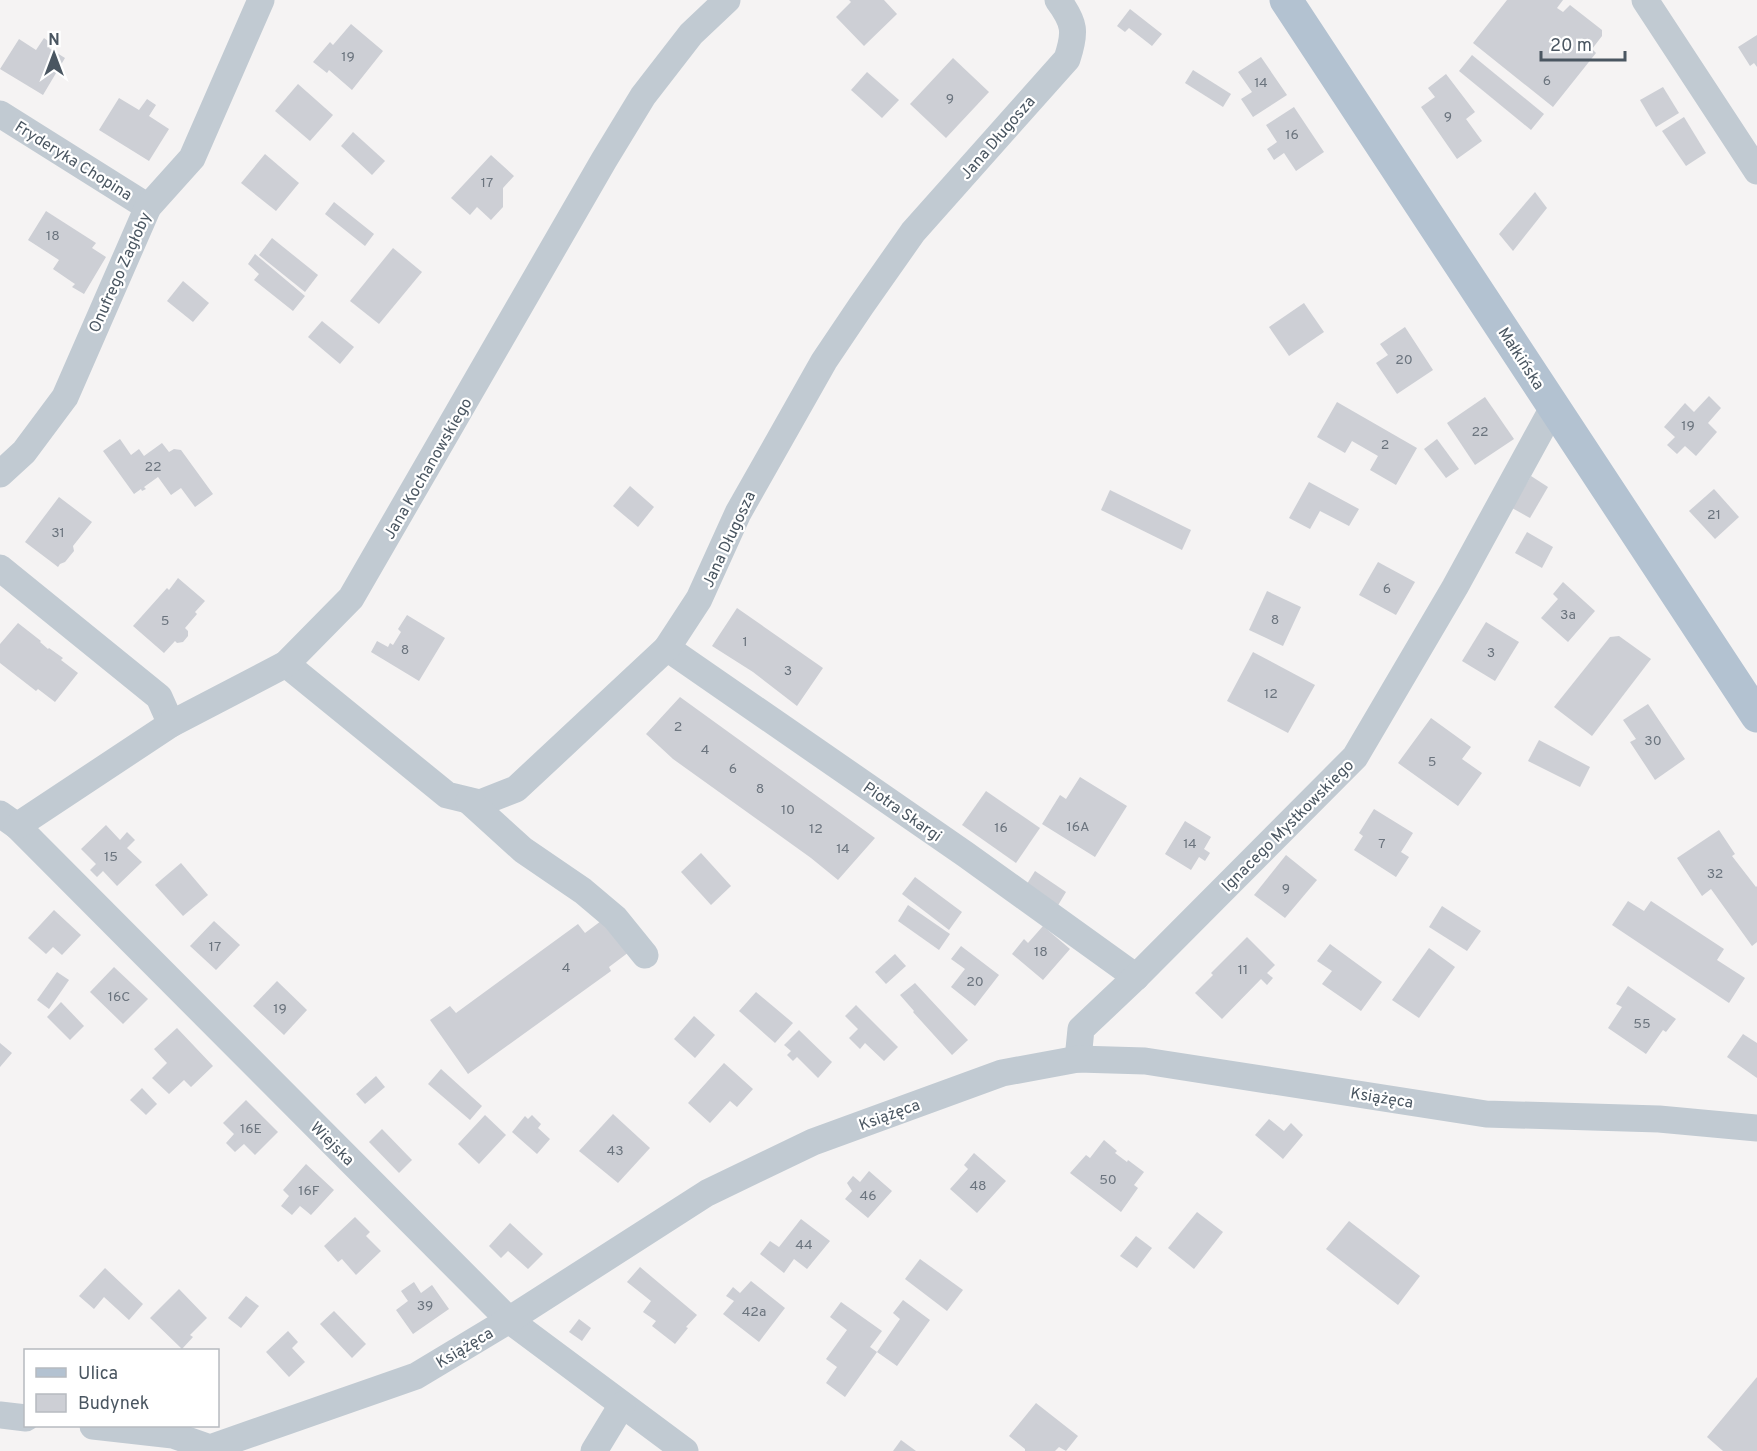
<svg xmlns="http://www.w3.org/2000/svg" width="1757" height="1451" font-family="Overpass,sans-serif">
  <rect width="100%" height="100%" fill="#f5f3f3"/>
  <g fill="#cdcfd5">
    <polygon points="849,0 884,0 897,14 864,46 836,17 851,2"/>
    <polygon points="1507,0 1563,0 1557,8 1563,12 1570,5 1602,30 1602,36 1592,49 1596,53 1553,107 1473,43"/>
    <polygon points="1130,9 1162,34 1152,46 1129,28 1125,32 1117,26"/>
    <polygon points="351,24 383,51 352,90 329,70 327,73 313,62 330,42 333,45"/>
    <polygon points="1757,35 1757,67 1754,63 1750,66 1738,47"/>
    <polygon points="44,38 52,44 49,48 65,58 43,95 0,69 19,39 36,50"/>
    <polygon points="1472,55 1544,114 1531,130 1459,71"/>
    <polygon points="1261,57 1287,95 1253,117 1241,99 1252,92 1238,72"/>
    <polygon points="953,58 989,92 946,138 910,104"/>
    <polygon points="1193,70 1231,94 1223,107 1185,83"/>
    <polygon points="867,72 899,100 882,118 851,90"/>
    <polygon points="1446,74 1475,112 1466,119 1482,141 1457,159 1421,107 1435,97 1428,88"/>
    <polygon points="298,84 333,115 310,141 275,111"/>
    <polygon points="1663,87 1679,113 1656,127 1640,100"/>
    <polygon points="119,98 139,110 147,99 156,105 149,116 169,129 149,161 99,130"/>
    <polygon points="1294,107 1324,152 1296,171 1284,153 1274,160 1267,149 1277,142 1266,125"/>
    <polygon points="1684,117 1706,153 1686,166 1662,131"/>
    <polygon points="353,132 385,161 372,175 341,146"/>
    <polygon points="265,154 299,183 276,211 241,183"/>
    <polygon points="491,155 514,176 503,188 503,207 491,220 477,207 470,215 451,198"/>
    <polygon points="1535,192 1547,208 1513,251 1499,234"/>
    <polygon points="334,202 374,234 365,246 325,214"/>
    <polygon points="46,211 96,243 92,248 106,257 84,294 72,287 75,284 72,282 53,269 59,260 28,240"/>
    <polygon points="272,238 318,275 305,292 259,255"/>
    <polygon points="393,248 422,272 379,324 350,301"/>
    <polygon points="255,254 305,296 293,311 254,280 259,274 248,264"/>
    <polygon points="183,281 209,303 193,322 167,301"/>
    <polygon points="1304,303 1324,332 1289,356 1269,327"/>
    <polygon points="322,321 354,347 340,364 308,337"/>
    <polygon points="1405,327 1433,370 1397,394 1376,363 1388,355 1380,344"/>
    <polygon points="1709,396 1721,408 1708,423 1717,432 1696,456 1685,446 1677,454 1667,445 1675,437 1664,427 1685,403 1694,412"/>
    <polygon points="1485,397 1514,439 1475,465 1447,423"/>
    <polygon points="1337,402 1417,448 1396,485 1370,470 1378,456 1352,441 1345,453 1317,437"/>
    <polygon points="120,439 131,455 139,449 144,456 162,443 169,452 174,449 181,450 213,494 195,507 181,488 171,495 158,477 144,487 146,489 142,491 141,489 134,494 103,451"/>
    <polygon points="1437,439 1459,469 1446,478 1424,449"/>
    <polygon points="1531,476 1548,487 1530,518 1512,508"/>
    <polygon points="1309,482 1359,509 1349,526 1320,511 1310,529 1289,518"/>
    <polygon points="630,486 654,507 638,527 613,506"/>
    <polygon points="1714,489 1739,517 1715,539 1689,511"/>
    <polygon points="1110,490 1191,530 1182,550 1101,510"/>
    <polygon points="59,497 92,522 73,546 74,551 65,562 60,564 58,567 25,542"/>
    <polygon points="1527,532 1553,547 1542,568 1515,553"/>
    <polygon points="1378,562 1415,582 1396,615 1359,595"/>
    <polygon points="178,578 205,601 195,612 197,614 185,628 188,631 188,636 183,642 177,643 175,641 164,653 133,626 167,588 169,590"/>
    <polygon points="1563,582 1595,611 1568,642 1541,618 1558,599 1553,594"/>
    <polygon points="1267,591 1301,607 1283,646 1249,630"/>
    <polygon points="737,608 823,668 797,706 753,672 712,646"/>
    <polygon points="407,615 445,638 419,681 371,652 377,641 388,647 390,643 393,645 401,632 398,629"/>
    <polygon points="1486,622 1519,642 1495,681 1462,661"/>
    <polygon points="18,623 41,641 40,642 48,649 49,648 63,658 61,660 78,673 55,702 38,689 36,691 0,663 0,644"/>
    <polygon points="1619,636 1651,659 1592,736 1554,707 1610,637"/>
    <polygon points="1253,652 1315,685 1288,733 1227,701"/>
    <polygon points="680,697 875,838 838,880 811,858 673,759 646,734"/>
    <polygon points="1648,704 1685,759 1655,780 1630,742 1636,739 1623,720"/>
    <polygon points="1431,718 1471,747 1462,759 1482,773 1458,806 1398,763"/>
    <polygon points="1539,740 1590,767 1580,787 1528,761"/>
    <polygon points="1080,777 1127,806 1095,857 1042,824 1060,795 1066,799"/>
    <polygon points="986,791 1040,828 1016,863 962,825"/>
    <polygon points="1374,809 1413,833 1401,852 1409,857 1396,877 1354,850 1363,836 1359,833"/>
    <polygon points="1185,821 1211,837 1204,849 1210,853 1205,861 1199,857 1191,870 1165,854"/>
    <polygon points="106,825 120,840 127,832 135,840 127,848 142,862 117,886 103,871 97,877 90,870 96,864 81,849"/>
    <polygon points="1719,830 1735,854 1732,856 1756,887 1757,886 1757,942 1752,946 1711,889 1702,896 1677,858"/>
    <polygon points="701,853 731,886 711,905 681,872"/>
    <polygon points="1286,855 1317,880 1285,918 1254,895"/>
    <polygon points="181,863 208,895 183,916 155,885"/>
    <polygon points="1035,871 1066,892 1057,907 1025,887"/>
    <polygon points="915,877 962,912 949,930 902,894"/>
    <polygon points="1628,901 1644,911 1651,901 1724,949 1717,960 1745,978 1729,1003 1612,925"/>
    <polygon points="908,905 950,934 939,950 898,921"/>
    <polygon points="1442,906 1481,931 1467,951 1429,927"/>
    <polygon points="54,910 81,935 62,955 53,947 46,954 28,938"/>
    <polygon points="605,918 629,952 609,967 611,971 468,1074 430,1020 450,1006 456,1013 578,924 585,933"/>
    <polygon points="214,921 240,945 216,970 190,946"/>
    <polygon points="1043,926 1070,949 1043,980 1012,954 1024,939 1028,943"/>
    <polygon points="1247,937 1275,965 1267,973 1273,978 1267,985 1261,979 1222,1019 1195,993 1213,975 1211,973"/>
    <polygon points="1330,944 1382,982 1361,1011 1322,984 1332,971 1317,961"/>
    <polygon points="961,946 999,975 975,1006 951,987 965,969 951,959"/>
    <polygon points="1429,948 1455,967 1419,1018 1392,1000"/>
    <polygon points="895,954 906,966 886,984 875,972"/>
    <polygon points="114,967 148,999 123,1024 90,992"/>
    <polygon points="57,972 69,980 49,1009 37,1000"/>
    <polygon points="277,981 307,1010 284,1035 253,1006"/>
    <polygon points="915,983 968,1040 952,1055 913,1012 914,1011 900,995"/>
    <polygon points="1628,986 1676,1019 1666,1032 1663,1030 1646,1054 1608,1028 1622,1007 1616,1004"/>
    <polygon points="756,992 793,1023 775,1043 739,1011"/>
    <polygon points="61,1002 84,1026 70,1040 47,1017"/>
    <polygon points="856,1005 898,1047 884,1061 865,1043 860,1049 849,1038 858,1029 845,1016"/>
    <polygon points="694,1016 715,1035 695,1058 674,1039"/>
    <polygon points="177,1028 213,1066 191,1087 184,1080 169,1094 152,1078 167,1063 154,1049"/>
    <polygon points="799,1030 832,1062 818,1078 797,1057 793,1061 787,1055 791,1051 784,1045"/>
    <polygon points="1743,1034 1757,1043 1757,1078 1727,1057"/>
    <polygon points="0,1043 12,1053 0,1067"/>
    <polygon points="724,1063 753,1089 737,1107 730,1101 710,1123 688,1103"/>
    <polygon points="441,1069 482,1106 470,1120 428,1084"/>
    <polygon points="376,1076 385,1087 365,1104 356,1094"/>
    <polygon points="142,1088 157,1104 146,1115 130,1100"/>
    <polygon points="246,1100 278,1132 255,1155 244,1144 235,1152 226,1143 234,1134 223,1123"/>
    <polygon points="613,1114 650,1148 618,1183 579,1151"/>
    <polygon points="485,1115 506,1135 479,1164 458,1144"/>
    <polygon points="532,1115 541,1124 538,1128 550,1139 537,1154 512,1132 525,1116 528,1119"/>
    <polygon points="1269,1119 1284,1131 1291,1123 1303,1135 1283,1159 1255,1135"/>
    <polygon points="382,1129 412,1160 399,1173 369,1142"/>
    <polygon points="1104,1140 1117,1151 1115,1153 1127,1162 1128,1160 1144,1172 1134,1185 1138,1188 1121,1212 1070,1173 1086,1155 1090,1158"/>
    <polygon points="974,1153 1006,1181 977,1213 950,1189 968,1169 964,1165"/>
    <polygon points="306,1164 334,1190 311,1215 300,1206 292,1215 281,1206 289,1196 283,1190"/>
    <polygon points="869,1171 892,1191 868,1218 845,1199 852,1191 847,1183 853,1176 860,1182"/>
    <polygon points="1197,1212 1223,1232 1194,1269 1168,1248"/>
    <polygon points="355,1217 370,1232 366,1236 381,1251 356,1275 342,1259 338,1262 324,1246"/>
    <polygon points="801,1219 830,1241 807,1269 794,1259 784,1273 760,1254 770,1241 779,1247"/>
    <polygon points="1349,1221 1420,1276 1398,1305 1326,1249"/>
    <polygon points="510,1223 543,1254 528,1269 508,1251 501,1258 489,1246"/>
    <polygon points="1136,1236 1152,1248 1137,1268 1120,1256"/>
    <polygon points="920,1259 963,1290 947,1311 905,1279"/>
    <polygon points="640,1267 697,1315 686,1327 688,1328 675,1344 652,1326 656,1321 643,1312 651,1301 627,1282"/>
    <polygon points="105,1268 143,1304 129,1320 104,1297 94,1309 79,1296"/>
    <polygon points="751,1281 785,1308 759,1342 723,1314 734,1301 726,1296 733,1287 740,1293"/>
    <polygon points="414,1282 421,1293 432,1285 449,1309 413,1334 396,1310 408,1301 401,1291"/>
    <polygon points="179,1289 207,1318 190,1335 193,1337 182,1349 150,1318"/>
    <polygon points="246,1296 259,1306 241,1328 228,1318"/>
    <polygon points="903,1300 930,1320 897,1366 877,1352 900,1319 893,1313"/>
    <polygon points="841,1302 882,1331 870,1347 877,1352 845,1397 826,1383 837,1367 826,1359 847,1330 830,1317"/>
    <polygon points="334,1311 366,1344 352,1358 320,1324"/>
    <polygon points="579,1319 591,1328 582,1341 569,1332"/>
    <polygon points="288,1331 298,1342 292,1348 305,1362 289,1377 266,1352"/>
    <polygon points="1757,1377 1757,1451 1723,1451 1707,1437"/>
    <polygon points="1036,1403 1078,1436 1066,1451 1059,1447 1055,1451 1025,1451 1025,1449 1009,1436"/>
    <polygon points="901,1440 916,1451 893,1451"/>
  </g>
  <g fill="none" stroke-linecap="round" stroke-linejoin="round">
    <g stroke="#c1cad2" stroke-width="27">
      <polyline points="1645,0 1757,171"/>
      <polyline points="0,114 148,207"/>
      <polyline points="0,474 24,452 65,397 148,207 192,158 261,0"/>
      <polyline points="0,568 159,697 171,724"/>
      <polyline points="667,648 965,854 1136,977"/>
      <path d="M286,664l161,131 33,8 36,-14 151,-141 32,-49 39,-86 86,-152 37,-55 52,-74 154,-173c9,-27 8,-36 -9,-59"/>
      <polyline points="469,801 523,850 583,891 615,918 645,955"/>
      <polyline points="0,814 17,826 509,1320 685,1451"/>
      <polyline points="17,826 171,724 286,664 351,598 604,160 643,96 691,34 727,0"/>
      <polyline points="1078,1059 1081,1029 1136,977 1355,757 1455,587 1554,406"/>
      <polyline points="0,1415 26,1418"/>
      <polyline points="93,1426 173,1435 210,1448 416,1376 509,1320 707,1193 813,1142 1002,1073 1078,1059 1145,1061 1486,1114 1659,1119 1757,1128"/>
      <polyline points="594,1451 622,1405"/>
    </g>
    <polyline stroke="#b3c2d1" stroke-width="33" points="1286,0 1757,716"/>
  </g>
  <g text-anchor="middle" stroke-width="4.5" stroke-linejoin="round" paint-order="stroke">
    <g font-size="14" fill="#6b747e">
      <text x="348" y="61">19</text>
      <text x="1547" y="85">6</text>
      <text x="1261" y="87">14</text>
      <text x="950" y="103">9</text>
      <text x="1448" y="121">9</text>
      <text x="1292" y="139">16</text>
      <text x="487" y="187">17</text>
      <text x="53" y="240">18</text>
      <text x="1404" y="364">20</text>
      <text x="1688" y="430">19</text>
      <text x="1480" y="436">22</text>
      <text x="1385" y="449">2</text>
      <text x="153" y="471">22</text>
      <text x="1714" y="519">21</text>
      <text x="58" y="537">31</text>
      <text x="1387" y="593">6</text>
      <text x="1568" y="619">3a</text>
      <text x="1275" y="624">8</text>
      <text x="165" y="625">5</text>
      <text x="745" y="646">1</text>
      <text x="405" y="654">8</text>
      <text x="1491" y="657">3</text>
      <text x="788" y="675">3</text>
      <text x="1271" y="698">12</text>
      <text x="678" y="731">2</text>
      <text x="1653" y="745">30</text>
      <text x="705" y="754">4</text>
      <text x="1432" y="766">5</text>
      <text x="733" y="773">6</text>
      <text x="760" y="793">8</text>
      <text x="788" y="814">10</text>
      <text x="1078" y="831">16A</text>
      <text x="1001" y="832">16</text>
      <text x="816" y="833">12</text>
      <text x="1190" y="848">14</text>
      <text x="1382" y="848">7</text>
      <text x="843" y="853">14</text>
      <text x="111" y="861">15</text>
      <text x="1715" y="878">32</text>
      <text x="1286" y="893">9</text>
      <text x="215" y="951">17</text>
      <text x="1041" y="956">18</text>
      <text x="566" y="972">4</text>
      <text x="1243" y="974">11</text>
      <text x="975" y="986">20</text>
      <text x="119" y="1001">16C</text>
      <text x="280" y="1013">19</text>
      <text x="1642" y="1028">55</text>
      <text x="251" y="1133">16E</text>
      <text x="615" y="1155">43</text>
      <text x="1108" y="1184">50</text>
      <text x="978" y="1190">48</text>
      <text x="309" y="1195">16F</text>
      <text x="868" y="1200">46</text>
      <text x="804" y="1249">44</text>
      <text x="425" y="1310">39</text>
      <text x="754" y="1316">42a</text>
    </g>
    <g font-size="16" fill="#4a5661" stroke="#fff">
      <text transform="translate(997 137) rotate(-49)" y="6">Jana Długosza</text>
      <text transform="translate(74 160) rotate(32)" y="6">Fryderyka Chopina</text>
      <text transform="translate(119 272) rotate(-66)" y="6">Onufrego Zagłoby</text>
      <text transform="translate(1522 358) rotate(57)" y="6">Małkińska</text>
      <text transform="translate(427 468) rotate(-60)" y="6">Jana Kochanowskiego</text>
      <text transform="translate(728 539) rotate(-65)" y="6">Jana Długosza</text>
      <text transform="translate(903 811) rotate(35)" y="6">Piotra Skargi</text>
      <text transform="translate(1287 825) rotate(-45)" y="6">Ignacego Mystkowskiego</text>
      <text transform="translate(1382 1097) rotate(9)" y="6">Książęca</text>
      <text transform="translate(889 1114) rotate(-20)" y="6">Książęca</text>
      <text transform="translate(333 1143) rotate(45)" y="6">Wiejska</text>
      <text transform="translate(464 1347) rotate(-31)" y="6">Książęca</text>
    </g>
  </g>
  <rect x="24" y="1349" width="195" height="78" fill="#ffffff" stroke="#b7bbc0" stroke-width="1.5"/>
  <rect x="36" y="1368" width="30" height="9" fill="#b3c2d1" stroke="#b7bbc0" stroke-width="1.5"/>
  <text x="78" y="1379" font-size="18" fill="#4a5661">Ulica</text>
  <rect x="36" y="1394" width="30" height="18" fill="#cdcfd5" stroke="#b7bbc0" stroke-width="1.5"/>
  <text x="78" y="1409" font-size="18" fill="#4a5661">Budynek</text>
  <g transform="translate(54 54)" stroke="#ffffff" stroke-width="4.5" paint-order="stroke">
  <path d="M0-4.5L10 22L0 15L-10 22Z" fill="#4a5661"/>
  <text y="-9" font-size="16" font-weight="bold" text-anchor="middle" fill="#4a5661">N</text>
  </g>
  <path d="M1541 51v9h84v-9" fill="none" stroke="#4a5661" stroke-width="3"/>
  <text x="1550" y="51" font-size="18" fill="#4a5661" stroke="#ffffff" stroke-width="4.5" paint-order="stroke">20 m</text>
</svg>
